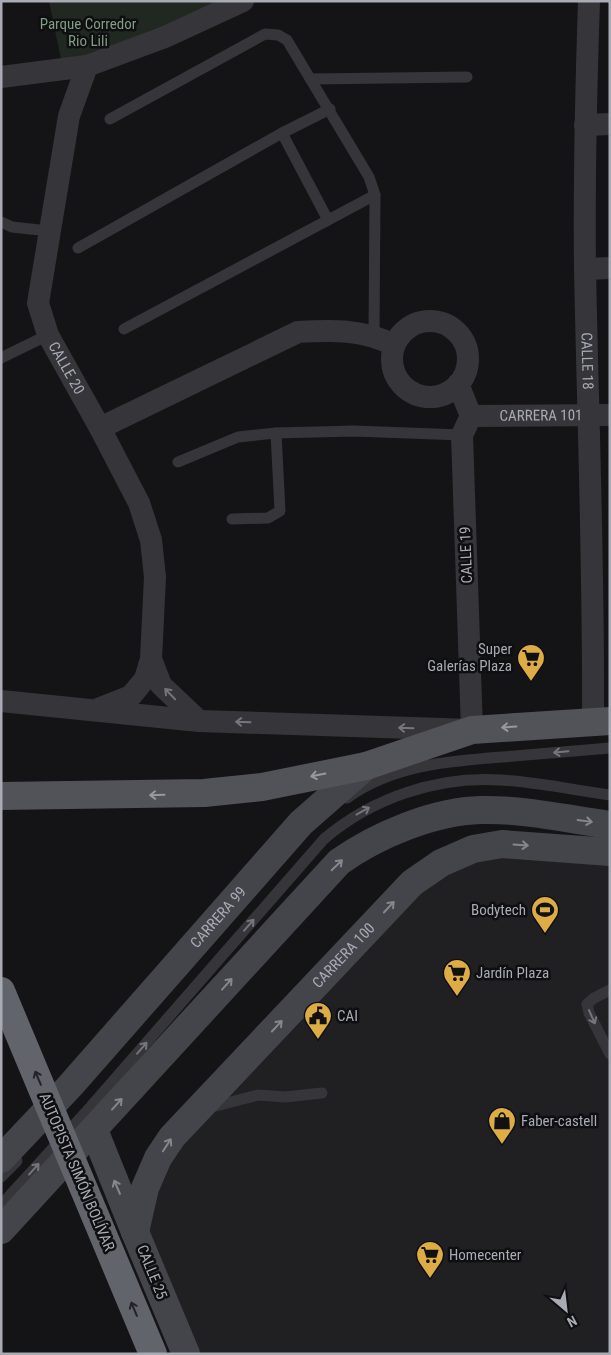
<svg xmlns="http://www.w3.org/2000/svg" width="611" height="1355" font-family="'Roboto Condensed',sans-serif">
  <rect width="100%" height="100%" fill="#141416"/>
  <polygon fill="#202023" points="473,849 610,852 610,1354 186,1354 139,1208 145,1188 412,883"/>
  <polygon fill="#212822" points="49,1 243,1 63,69"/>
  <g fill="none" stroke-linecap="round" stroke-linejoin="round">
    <g stroke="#36363a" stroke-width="11">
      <polyline points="311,79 467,77"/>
      <polyline points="110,119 265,34 278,35 287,40 369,177 375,195 374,335"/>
      <polyline points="282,133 328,220"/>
      <polyline points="1,222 12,227 49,231"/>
      <polyline points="78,248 282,133 330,109"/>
      <polyline points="124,329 375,195"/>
      <polyline points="1,358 48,335"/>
      <polyline points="178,462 238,437 276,433 354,431 462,435"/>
      <polyline points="232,519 268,518 280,511 276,433"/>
      <path d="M347,798c46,-33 102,-37 156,-41 36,-3 71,-6 107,-9"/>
      <polyline points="610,990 594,998 587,1004 589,1013 610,1054"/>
      <polyline points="208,1108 258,1095 285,1097 322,1093"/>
      <polyline points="1,1177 17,1161"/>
      <path d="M1,1205l84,-92 239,-274c48,-41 113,-63 176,-59 37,2 74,10 110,15"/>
    </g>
    <g stroke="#36363a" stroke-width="22">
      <path id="s1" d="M589,1c-3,89 -5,179 -4,268 3,151 9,302 8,453"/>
      <path id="s2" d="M87,66l-18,50 -31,187 10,32 52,93 39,75 12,37 4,37 -4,82 -6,20 -14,17 -33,13"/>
      <polyline points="1,77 87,66 165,37 243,1"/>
      <polyline points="585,125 610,124"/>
      <polyline points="585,269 610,268"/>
      <circle cx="430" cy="359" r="38"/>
      <path id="s3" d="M471,416l139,-1"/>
      <path d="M100,428l198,-96c35,-2 64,-3 96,13"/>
      <polyline points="151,659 161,685 199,721"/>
      <polyline points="1,701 199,721 472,730 462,435 471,416 458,384"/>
    </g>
    <g stroke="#44454a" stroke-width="28">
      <polyline points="94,1130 135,1232"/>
      <path id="s4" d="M1,1159l69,-73 231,-263 65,-57"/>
      <path d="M1,1230l338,-368c38,-27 95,-51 142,-52 43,-1 86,9 129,15"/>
      <path id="s5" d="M186,1354l-51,-122 10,-44 13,-30 14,-21 240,-254 29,-20 32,-14 29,-5 108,8"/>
    </g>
    <polyline stroke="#525359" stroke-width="28" points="1,796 204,793 262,787 366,766 472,730 610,721"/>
    <polyline stroke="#62646b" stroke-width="28" points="1,991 153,1354"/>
  </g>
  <defs><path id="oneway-shaft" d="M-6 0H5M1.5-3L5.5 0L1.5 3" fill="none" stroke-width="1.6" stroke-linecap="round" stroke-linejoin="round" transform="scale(1.25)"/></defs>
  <g stroke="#75767d">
    <use href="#oneway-shaft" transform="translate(170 694) rotate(-134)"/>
    <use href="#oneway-shaft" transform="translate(243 722) rotate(-178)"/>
    <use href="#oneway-shaft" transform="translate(406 728) rotate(-178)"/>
    <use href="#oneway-shaft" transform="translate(561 752) rotate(175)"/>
    <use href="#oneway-shaft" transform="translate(363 811) rotate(-29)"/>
    <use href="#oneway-shaft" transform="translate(249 925) rotate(-49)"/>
    <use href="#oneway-shaft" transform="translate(592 1017) rotate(66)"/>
    <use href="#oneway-shaft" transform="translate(142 1048) rotate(-49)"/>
    <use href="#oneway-shaft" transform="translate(34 1169) rotate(-48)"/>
  </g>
  <g stroke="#9799a2">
    <use href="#oneway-shaft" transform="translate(509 727) rotate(176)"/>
    <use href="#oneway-shaft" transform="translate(318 775) rotate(169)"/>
    <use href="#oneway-shaft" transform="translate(157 795) rotate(178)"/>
  </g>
  <g stroke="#85878f">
    <use href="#oneway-shaft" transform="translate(585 821) rotate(8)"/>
    <use href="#oneway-shaft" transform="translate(521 845) rotate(4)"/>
    <use href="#oneway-shaft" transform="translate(337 865) rotate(-44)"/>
    <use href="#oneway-shaft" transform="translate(389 907) rotate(-47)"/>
    <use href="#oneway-shaft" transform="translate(227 984) rotate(-48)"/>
    <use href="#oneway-shaft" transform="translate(277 1026) rotate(-47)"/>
    <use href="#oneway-shaft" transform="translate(117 1104) rotate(-48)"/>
    <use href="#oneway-shaft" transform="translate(167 1145) rotate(-57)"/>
    <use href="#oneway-shaft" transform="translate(117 1187) rotate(-113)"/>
  </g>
  <g stroke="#242428">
    <use href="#oneway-shaft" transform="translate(38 1078) rotate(-113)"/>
    <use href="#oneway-shaft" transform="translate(134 1309) rotate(-113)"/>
  </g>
  <defs>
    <symbol id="supermarket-pin" viewBox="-11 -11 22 30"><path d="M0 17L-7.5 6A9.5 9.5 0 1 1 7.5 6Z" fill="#ddac45" stroke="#0f0f11"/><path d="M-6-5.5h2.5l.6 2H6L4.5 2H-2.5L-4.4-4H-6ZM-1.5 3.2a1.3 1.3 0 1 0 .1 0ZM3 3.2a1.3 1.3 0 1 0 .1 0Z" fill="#111"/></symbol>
    <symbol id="stadium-pin" viewBox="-11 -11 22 30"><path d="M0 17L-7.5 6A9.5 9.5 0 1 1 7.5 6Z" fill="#ddac45" stroke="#0f0f11"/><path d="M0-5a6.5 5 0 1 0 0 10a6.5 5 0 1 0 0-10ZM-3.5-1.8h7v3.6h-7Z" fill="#111"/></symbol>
    <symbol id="civic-pin" viewBox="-11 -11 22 30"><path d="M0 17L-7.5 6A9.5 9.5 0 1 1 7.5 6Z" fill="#ddac45" stroke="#0f0f11"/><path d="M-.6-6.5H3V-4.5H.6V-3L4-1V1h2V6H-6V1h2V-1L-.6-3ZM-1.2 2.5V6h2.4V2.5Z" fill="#111"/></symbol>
    <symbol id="shop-pin" viewBox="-11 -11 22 30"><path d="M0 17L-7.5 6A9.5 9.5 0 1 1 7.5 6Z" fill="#ddac45" stroke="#0f0f11"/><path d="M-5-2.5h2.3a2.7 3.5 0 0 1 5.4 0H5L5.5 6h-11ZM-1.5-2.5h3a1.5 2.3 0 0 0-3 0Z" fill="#111"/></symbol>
  </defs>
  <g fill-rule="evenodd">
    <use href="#supermarket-pin" x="515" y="642" width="32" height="43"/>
    <use href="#stadium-pin" x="529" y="894" width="32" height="43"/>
    <use href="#supermarket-pin" x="441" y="957" width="32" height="43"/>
    <use href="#civic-pin" x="302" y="1000" width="32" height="43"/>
    <use href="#shop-pin" x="486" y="1105" width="32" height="43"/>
    <use href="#supermarket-pin" x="414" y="1239" width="32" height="43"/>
  </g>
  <g text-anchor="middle" stroke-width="5" stroke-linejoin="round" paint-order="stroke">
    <g font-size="15" fill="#819d83" stroke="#0f0f11">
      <text x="88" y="29">Parque Corredor<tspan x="88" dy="17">Rio Lili</tspan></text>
    </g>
    <g font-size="15" fill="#a8abb4" stroke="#0f0f11">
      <text dy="5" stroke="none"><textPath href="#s1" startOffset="360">CALLE 18</textPath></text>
      <text dy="5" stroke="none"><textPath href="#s2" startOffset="314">CALLE 20</textPath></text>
      <text dy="5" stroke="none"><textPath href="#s3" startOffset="70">CARRERA 101</textPath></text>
      <text transform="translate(466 555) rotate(-92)" y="5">CALLE 19</text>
      <text dy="5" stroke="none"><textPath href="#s4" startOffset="325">CARRERA 99</textPath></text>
      <text dy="5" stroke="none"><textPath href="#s5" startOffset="485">CARRERA 100</textPath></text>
      <text transform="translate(77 1172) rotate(67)" y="5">AUTOPISTA SIMÓN BOLÍVAR</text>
      <text transform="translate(152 1272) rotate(68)" y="5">CALLE 25</text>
    </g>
    <g font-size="15" fill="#a8abb4" stroke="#0f0f11" text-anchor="start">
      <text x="512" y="654" text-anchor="end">Super<tspan x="512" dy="17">Galerías Plaza</tspan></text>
      <text x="526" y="915" text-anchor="end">Bodytech</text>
      <text x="476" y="978">Jardín Plaza</text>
      <text x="337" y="1021">CAI</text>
      <text x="521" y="1126">Faber-castell</text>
      <text x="449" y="1260">Homecenter</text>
    </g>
  </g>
  <rect width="611" height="1355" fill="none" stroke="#a8abb4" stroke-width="5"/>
  <g transform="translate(566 1310) rotate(152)" stroke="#0f0f11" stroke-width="4" paint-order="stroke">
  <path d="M0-4L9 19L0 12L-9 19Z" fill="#a8abb4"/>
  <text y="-8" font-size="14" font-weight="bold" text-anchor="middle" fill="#a8abb4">N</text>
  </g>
</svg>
